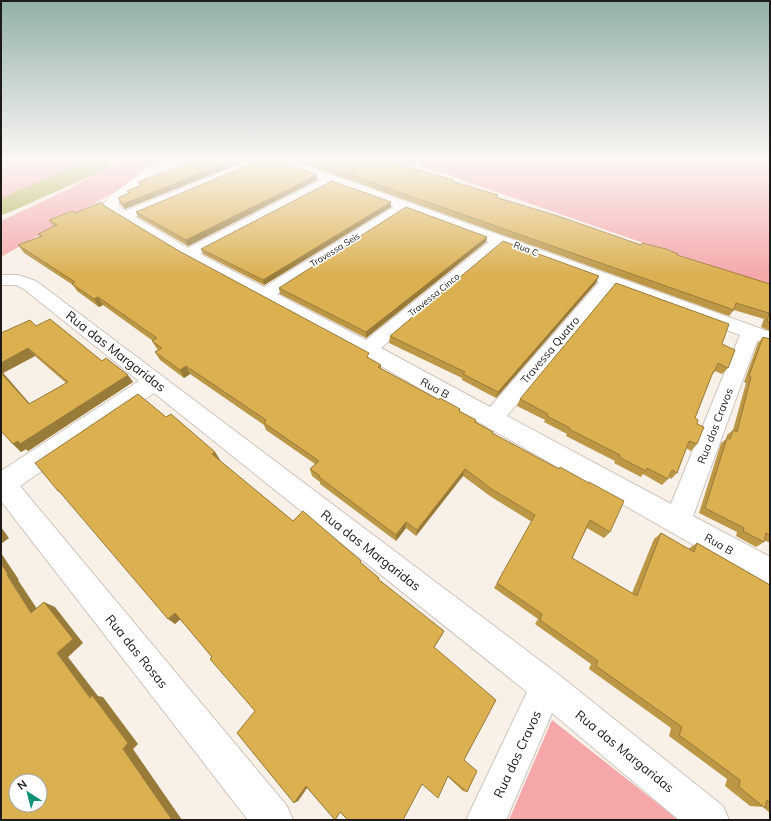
<svg xmlns="http://www.w3.org/2000/svg" width="771" height="821" font-family="Mulish,sans-serif">
  <rect width="100%" height="100%" fill="#f9f0e8"/>
  <g fill="#f5a7aa">
    <polygon points="1,161 94,161 1,203"/>
    <polygon points="116,161 159,161 127,185 1,257 1,221 73,187"/>
    <polygon points="401,161 770,161 770,287 442,173"/>
    <polygon points="552,720 676,818 678,820 509,820"/>
  </g>
  <g fill="none" stroke-linecap="round" stroke-linejoin="round">
    <polygon fill="#aeab46" fill-rule="evenodd" points="86,161 113,161 110,166 100,172 10,212 1,215 1,198"/>
    <defs>
      <g id="minor">
        <path d="M158,161h13l-52,42v3l6,5 124,-50h16l-2,2 -128,54 53,31 133,-68 -43,-17 -2,-2h17l477,171v13l-13,-4 -64,175 77,41v30l-10,-4 -400,-229 -177,-97 -75,-46 -4,-7 5,-7zM332,184l62,23 -130,80 -64,-33zM406,211l83,31 -123,98 -89,-46zM501,246l98,36 -109,125 -109,-59zM612,288l128,47 -69,169 -164,-88z"/>
        <polygon points="1,275 18,275 36,281 559,675 723,806 729,820 679,820 552,713 506,820 466,820 527,692 154,393 20,486 287,806 293,820 248,820 1,501 1,471 139,381 24,289 16,285 1,285"/>
      </g>
    </defs>
    <use href="#minor" stroke="#cec5be" stroke-width="2"/>
    <use href="#minor" fill="#fff" fill-rule="evenodd"/>
  </g>
  <g fill="#bc9746" fill-rule="evenodd">
    <polygon points="191,161 245,161 125,209 120,204 118,198 128,193 127,191 140,186 138,182 191,162"/>
    <polygon points="297,161 390,161 453,180 453,182 498,195 497,198 641,245 770,284 770,331 761,327 764,319 734,310 729,316"/>
    <polygon points="317,180 188,246 138,217 136,212"/>
    <polygon points="103,205 179,251 381,365 381,369 460,411 476,422 493,432 493,433 610,532 604,538 587,528 572,558 632,593 654,539 661,533 688,549 697,543 770,585 770,813 763,807 750,806 725,786 727,779 669,736 671,728 589,669 591,664 535,624 538,619 494,588 532,522 490,496 463,476 416,536 406,528 396,541 320,484 320,482 312,476 310,469 315,464 266,430 264,425 190,374 184,378 160,360 155,352 158,350 157,349 152,341 153,341 103,305 99,307 77,291 73,285 24,253 18,245 40,237 38,234 53,227 49,220"/>
    <polygon points="391,207 264,285 203,254 201,249"/>
    <polygon points="487,237 486,242 366,338 280,294 279,288"/>
    <polygon points="596,283 496,398 462,380 462,378 389,343 390,336"/>
    <path d="M36,326l66,35 31,21 -105,69 -2,-2 -5,3 -8,-8 -12,-13v-89zM35,356l31,27 -36,21 -27,-31z"/>
    <polygon points="763,337 770,339 770,543 764,540 764,542 756,547 736,536 737,532 699,513 721,443 726,439 727,435 733,430 746,383 744,382 758,343"/>
    <polygon points="722,344 728,368 722,374 715,371 712,375 695,418 697,424 697,444 691,451 686,448 677,473 671,479 669,477 668,479 662,485 643,474 641,477 614,463 615,461 566,436 567,434 544,422 545,420 517,406 520,399"/>
    <polygon points="166,417 215,452 220,460 219,460 293,521 361,561 361,563 379,578 379,580 442,635 434,647 464,760 467,792 463,791 448,777 421,784 340,812 335,820 307,788 298,801 255,711 212,657 180,619 175,624 64,496 58,491"/>
  </g>
  <g fill="#997b39">
    <polygon points="231,161 245,161 125,209 123,204"/>
    <polygon points="317,175 317,180 188,246 186,240"/>
    <polygon points="391,202 391,207 264,285 263,280"/>
    <polygon points="487,237 486,242 366,338 366,332"/>
    <polygon points="599,276 596,283 496,398 498,392"/>
    <polygon points="98,297 103,305 99,307 94,299"/>
    <polygon points="28,348 35,356 3,373 37,412 29,404 1,373 1,363"/>
    <polygon points="186,366 190,374 184,378 180,370"/>
    <polygon points="128,375 133,382 28,451 26,449 21,452 13,444"/>
    <polygon points="215,452 220,460 217,462 212,454"/>
    <polygon points="465,469 463,476 416,536 417,530"/>
    <polygon points="406,522 406,528 396,541 396,535"/>
    <polygon points="1,527 9,538 1,544"/>
    <polygon points="1,553 19,580 18,580 43,618 31,613 7,575 1,564"/>
    <polygon points="44,602 55,607 83,643 68,657 98,696 103,697 138,744 133,749 182,820 185,819 186,820 172,820 123,749 90,698 57,653"/>
    <polygon points="175,613 182,618 175,624 168,619"/>
    <polygon points="444,631 442,635 432,651 434,647"/>
    <polygon points="309,785 298,801 294,803 306,786"/>
  </g>
  <g fill="#dbb051" stroke="#997b39" fill-rule="evenodd">
    <polygon points="194,161 231,161 123,204 118,198 129,193 127,191 142,185 138,182"/>
    <polygon points="258,161 281,161 317,175 186,240 136,212"/>
    <polygon points="311,161 389,161 453,180 451,181 498,195 495,197 558,216 641,245 642,243 666,249 678,254 677,255 770,284 770,323 767,321 769,313 736,303 734,310"/>
    <polygon points="332,181 391,202 263,280 201,249"/>
    <polygon points="102,202 103,205 179,251 369,353 367,357 381,365 378,367 439,400 440,398 460,409 459,411 476,420 475,422 493,432 492,433 559,469 560,467 589,483 589,482 624,501 610,532 590,520 572,558 637,596 661,533 694,552 697,543 770,585 770,803 767,800 765,808 739,787 740,780 679,735 682,727 596,666 598,661 540,620 542,614 497,583 535,515 493,490 465,469 417,530 406,522 396,535 319,477 320,476 310,469 319,461 264,423 266,420 186,366 180,370 155,352 162,348 152,341 157,338 98,297 94,299 72,284 75,282 18,245 42,236 38,234 57,225 49,220 72,211 75,213"/>
    <polygon points="406,207 487,237 366,332 279,288"/>
    <polygon points="503,241 599,276 498,392 463,374 465,372 390,336"/>
    <polygon points="616,283 729,324 722,344 735,350 728,368 718,363 714,372 713,372 695,418 698,420 697,424 704,427 697,444 689,441 677,473 672,470 668,479 647,468 646,471 619,457 620,455 569,429 570,428 547,416 548,414 520,399"/>
    <polygon points="50,319 102,361 106,358 128,375 20,444 18,441 13,444 1,431 1,373 29,404 68,382 28,348 1,363 1,342 2,341 1,340 1,333 30,320 36,326"/>
    <polygon points="763,337 770,339 770,535 766,533 764,542 743,531 744,528 705,508 727,438 730,439 733,430 737,432 751,377 749,376"/>
    <polygon points="138,394 166,417 171,414 215,452 212,454 293,521 303,511 361,561 360,562 379,578 378,579 444,631 434,647 496,700 464,760 477,771 467,792 448,776 438,798 422,784 403,820 348,820 340,812 335,820 306,786 294,803 237,733 255,711 210,659 212,657 175,613 168,619 59,491 58,491 35,463"/>
    <path d="M1,564l7,10 -1,1 24,38 13,-11 29,37 -16,14 33,45 2,-3 36,48 -5,6 49,71h-171zM16,781h24v24h-24z"/>
  </g>
  <linearGradient id="sky" x2="0" y2="1"><stop stop-color="#91b0a7"/><stop offset="0.58" stop-color="#fcf8f5"/><stop offset="1" stop-color="#fcf8f5" stop-opacity="0"/></linearGradient>
  <rect width="771" height="276" fill="url(#sky)"/>
  <g text-anchor="middle" stroke-width="3.5" stroke-linejoin="round" paint-order="stroke">
    <g font-size="9" fill="#1d1a17" stroke="#fff">
      <text transform="translate(526 249) rotate(21)" y="3">Rua C</text>
      <text transform="translate(335 250) rotate(-32)" y="3">Travessa Seis</text>
      <text transform="translate(434 295) rotate(-39)" y="3">Travessa Cinco</text>
    </g>
    <g font-size="11" fill="#1d1a17" stroke="#fff">
      <text transform="translate(550 350) rotate(-50)" y="4">Travessa Quatro</text>
      <text transform="translate(435 388) rotate(29)" y="4">Rua B</text>
      <text transform="translate(715 426) rotate(-69)" y="4">Rua dos Cravos</text>
      <text transform="translate(719 544) rotate(30)" y="4">Rua B</text>
    </g>
    <g font-size="13" fill="#1d1a17" stroke="#fff">
      <text transform="translate(116 351) rotate(38)" y="5">Rua das Margaridas</text>
      <text transform="translate(371 550) rotate(38)" y="5">Rua das Margaridas</text>
      <text transform="translate(137 651) rotate(51)" y="5">Rua das Rosas</text>
      <text transform="translate(625 751) rotate(39)" y="5">Rua das Margaridas</text>
      <text transform="translate(517 754) rotate(-65)" y="5">Rua dos Cravos</text>
    </g>
  </g>
  <rect width="771" height="821" fill="none" stroke="#1d1a17" stroke-width="4"/>
  <g transform="translate(28 793) rotate(324)"><circle r="19" fill="#ffffff" stroke="#a5a3a2"/>
  <path d="M0-3L7 15L0 10L-7 15Z" fill="#0c9179"/>
  <text y="-6" font-size="11" font-weight="bold" text-anchor="middle" fill="#1d1a17">N</text>
  </g>
</svg>
